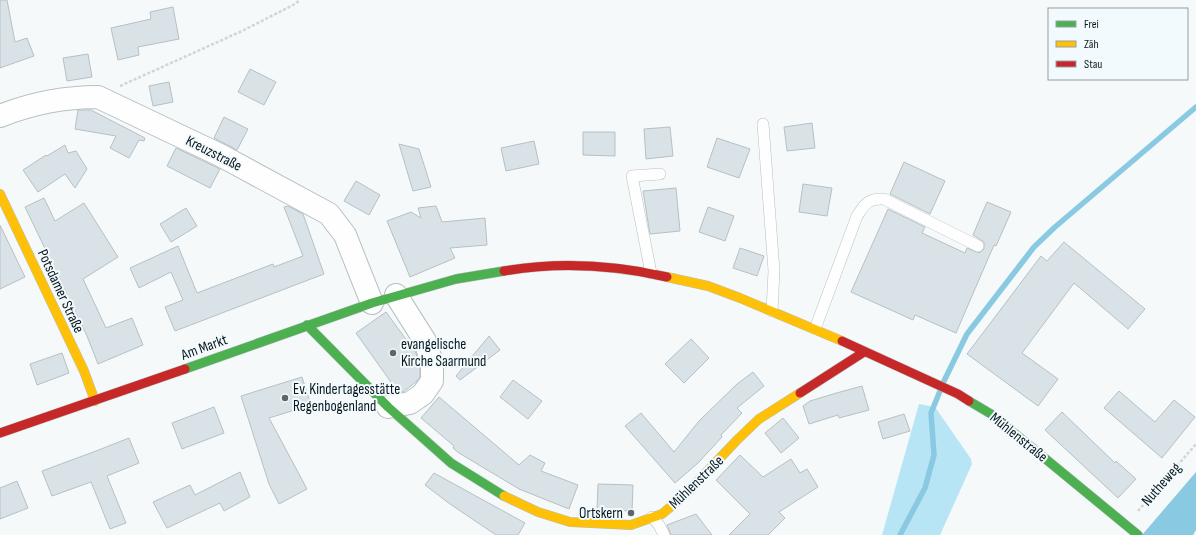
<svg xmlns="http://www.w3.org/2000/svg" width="1196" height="535" font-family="'Sofia Sans Condensed',sans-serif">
  <rect width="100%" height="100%" fill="#f5f9fa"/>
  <polygon fill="#b8e5f6" points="919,404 935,407 971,459 972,464 940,535 882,535"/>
  <polygon fill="#89c9e1" points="1196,472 1196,530 1193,535 1142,535"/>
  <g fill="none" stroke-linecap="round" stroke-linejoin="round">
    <g stroke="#89c9e1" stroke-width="5.5">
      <polyline points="943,383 967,334 1034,247 1055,227 1196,107"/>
      <polyline points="900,535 925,488 934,455 931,413 940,391"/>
    </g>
  </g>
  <g fill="#d9e2e6" stroke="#b7c0c4">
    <polygon points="0,0 7,0 15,42 27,38 34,56 0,68"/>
    <polygon points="173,7 179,39 138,47 139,55 118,60 111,28 151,19 150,12"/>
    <polygon points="88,54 92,77 67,81 63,58"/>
    <polygon points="250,69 276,82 264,105 238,92"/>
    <polygon points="169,82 173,102 153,106 149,86"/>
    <polygon points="78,110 91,110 145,138 144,141 139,140 129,158 110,148 116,136 75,129"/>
    <polygon points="224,117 248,129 237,150 214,138"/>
    <polygon points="812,123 815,148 787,151 784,127"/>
    <polygon points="670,127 673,156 646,159 644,129"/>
    <polygon points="583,132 615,132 615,156 583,155"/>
    <polygon points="717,138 750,149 739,178 707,167"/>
    <polygon points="534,141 539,164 506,171 501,148"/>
    <polygon points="399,144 419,149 431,187 413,191"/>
    <polygon points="65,145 68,153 76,151 87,169 75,188 65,174 38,192 23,170 46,155 47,156"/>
    <polygon points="176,148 220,169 210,188 167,166"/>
    <polygon points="904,162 945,181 930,214 890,194"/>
    <polygon points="356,181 380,195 369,215 344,201"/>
    <polygon points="803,184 832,188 827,216 799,212"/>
    <polygon points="676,188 680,231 650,234 643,191"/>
    <polygon points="44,198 55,221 84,203 118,257 83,279 106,328 132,318 143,345 98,364 87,336 25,207"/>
    <polygon points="987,202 1011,212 996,246 994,245 956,333 915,315 913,320 851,292 888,209 925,227 922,233 965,253 967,248 979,253 984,249 984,242 973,235"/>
    <polygon points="288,206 303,214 324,274 175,331 165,307 183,300 171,272 139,288 130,268 178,246 197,293 273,264 274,267 303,256 284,207"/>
    <polygon points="436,206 442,222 485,218 487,245 450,248 455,258 410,277 387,221 411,212 421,218 418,208"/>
    <polygon points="708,207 734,216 725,241 699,232"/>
    <polygon points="186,208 197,226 171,242 160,224"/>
    <polygon points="0,225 25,277 0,289"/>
    <polygon points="1064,242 1145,309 1128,329 1074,283 1022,353 1058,379 1038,406 967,354 1041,256 1047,261"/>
    <polygon points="740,248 764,256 757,276 733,268"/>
    <polygon points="386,312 416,353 420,365 420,377 416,382 403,392 398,392 356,333"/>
    <polygon points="489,336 500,350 460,380 456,376"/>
    <polygon points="691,339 709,358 684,383 665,364"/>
    <polygon points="62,353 69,373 37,385 30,364"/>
    <polygon points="753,372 764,386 737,408 742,413 721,435 722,437 698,463 675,483 625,426 641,413 674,452 699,421 737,384"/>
    <polygon points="302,377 311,405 269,418 307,489 279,504 269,484 241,396"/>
    <polygon points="513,380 542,401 528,419 500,397"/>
    <polygon points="862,386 869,410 839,418 838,415 809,424 803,406 810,401 833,394"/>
    <polygon points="1119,391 1155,422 1174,400 1195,417 1162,458 1104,408"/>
    <polygon points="439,397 519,465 530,455 545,463 541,471 578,485 569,509 519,489 459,453 453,448 454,446 421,418"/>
    <polygon points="214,407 224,433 182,449 172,423"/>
    <polygon points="1062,412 1115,463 1116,461 1136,479 1118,498 1045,430"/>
    <polygon points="904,414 910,431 883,439 878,422"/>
    <polygon points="783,418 799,438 781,453 765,433"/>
    <polygon points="129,438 139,463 107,476 126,523 110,529 91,482 52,496 42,471 96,451"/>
    <polygon points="740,455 763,477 791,459 800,473 807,469 818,487 779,512 785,518 768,535 729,535 750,514 716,480"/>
    <polygon points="240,472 250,497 224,511 220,503 167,528 153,502 190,485 195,495"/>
    <polygon points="434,473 525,523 518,535 496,535 450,504 425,485"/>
    <polygon points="17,481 28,508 0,519 0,488"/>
    <polygon points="598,484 633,485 632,511 597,510"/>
    <polygon points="696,514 712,535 671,535 667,525"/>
  </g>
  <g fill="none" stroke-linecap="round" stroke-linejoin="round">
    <defs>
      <g id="lane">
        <polyline points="763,124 774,271 772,311"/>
        <polyline points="651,273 632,176 660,174"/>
        <path d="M815,329l42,-113c8,-12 11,-18 27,-17l94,47"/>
        <polyline points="652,517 659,525 664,535"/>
      </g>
      <g id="street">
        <path d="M0,116c30,-12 65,-19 98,-19l122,58 109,59 16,21 27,68"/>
        <polyline points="388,407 410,403 423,394 432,381 432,363 425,341 396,295"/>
      </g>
      <g id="fast">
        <polyline points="307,325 388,407 451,463 504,496"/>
        <polyline points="185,369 372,303 456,279 504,271"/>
        <polyline points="969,401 991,414 1138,535"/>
      </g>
      <g id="slow">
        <polyline points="0,194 84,371 95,401"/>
        <polyline points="667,277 708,286 740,298 842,341"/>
        <polyline points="504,496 538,512 570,522 631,525 662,514 685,495 737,440 759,419 800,393"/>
      </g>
      <g id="jam">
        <path d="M504,271c53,-9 110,-6 163,6"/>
        <polyline points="842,341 958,394 969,401"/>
        <polyline points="800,393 864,352"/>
        <polyline points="0,433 185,369"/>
      </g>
    </defs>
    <use href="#lane" stroke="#b7c0c3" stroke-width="12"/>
    <use href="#street" stroke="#b7c0c3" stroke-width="24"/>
    <use href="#fast" stroke="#b7c0c3" stroke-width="10"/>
    <use href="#slow" stroke="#b7c0c3" stroke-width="10"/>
    <use href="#jam" stroke="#b7c0c3" stroke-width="10"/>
    <g stroke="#d2d4d5" stroke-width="2.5" stroke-dasharray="3 2" stroke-linecap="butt">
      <polyline points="120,86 242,31 295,4 300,0"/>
      <polyline points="1138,511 1196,444"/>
    </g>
    <use href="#lane" stroke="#fefefe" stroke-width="11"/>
    <use href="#street" stroke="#fefefe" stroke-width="22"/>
    <use href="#fast" stroke="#4caf50" stroke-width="9"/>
    <use href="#slow" stroke="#ffc107" stroke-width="9"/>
    <use href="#jam" stroke="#c62828" stroke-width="9"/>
  </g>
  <g fill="#5c676c" stroke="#f2fafd" stroke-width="1.5">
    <circle cx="393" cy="353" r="4"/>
    <circle cx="285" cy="398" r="4"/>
    <circle cx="631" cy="513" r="4"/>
  </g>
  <g text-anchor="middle" stroke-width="4" stroke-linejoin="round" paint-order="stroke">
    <g font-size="15" fill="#0a191f" stroke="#f2fafd">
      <text transform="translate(214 153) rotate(27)" y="5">Kreuzstraße</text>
      <text transform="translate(61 291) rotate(65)" y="5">Potsdamer Straße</text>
      <text transform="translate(204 347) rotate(-20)" y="5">Am Markt</text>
      <text transform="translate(1019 437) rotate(39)" y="5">Mühlenstraße</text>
      <text transform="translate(696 482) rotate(-44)" y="5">Mühlenstraße</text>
      <text transform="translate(1161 484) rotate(-49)" y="5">Nutheweg</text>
    </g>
    <g font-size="15" fill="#0a191f" stroke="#f2fafd" text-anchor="start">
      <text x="401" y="349">evangelische<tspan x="401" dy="17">Kirche Saarmund</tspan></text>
      <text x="293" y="394">Ev. Kindertagesstätte<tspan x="293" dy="17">Regenbogenland</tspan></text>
      <text x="623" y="518" text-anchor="end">Ortskern</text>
    </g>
  </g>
  <rect x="1048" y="8" width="140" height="72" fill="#f2fafd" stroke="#95a0a4"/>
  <rect x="1056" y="21" width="20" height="6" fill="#4caf50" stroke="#95a0a4"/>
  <text x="1084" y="28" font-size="12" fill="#0a191f">Frei</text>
  <rect x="1056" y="41" width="20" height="6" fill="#ffc107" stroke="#95a0a4"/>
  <text x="1084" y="48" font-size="12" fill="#0a191f">Zäh</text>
  <rect x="1056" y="61" width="20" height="6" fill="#c62828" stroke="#95a0a4"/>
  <text x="1084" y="68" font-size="12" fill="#0a191f">Stau</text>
</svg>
